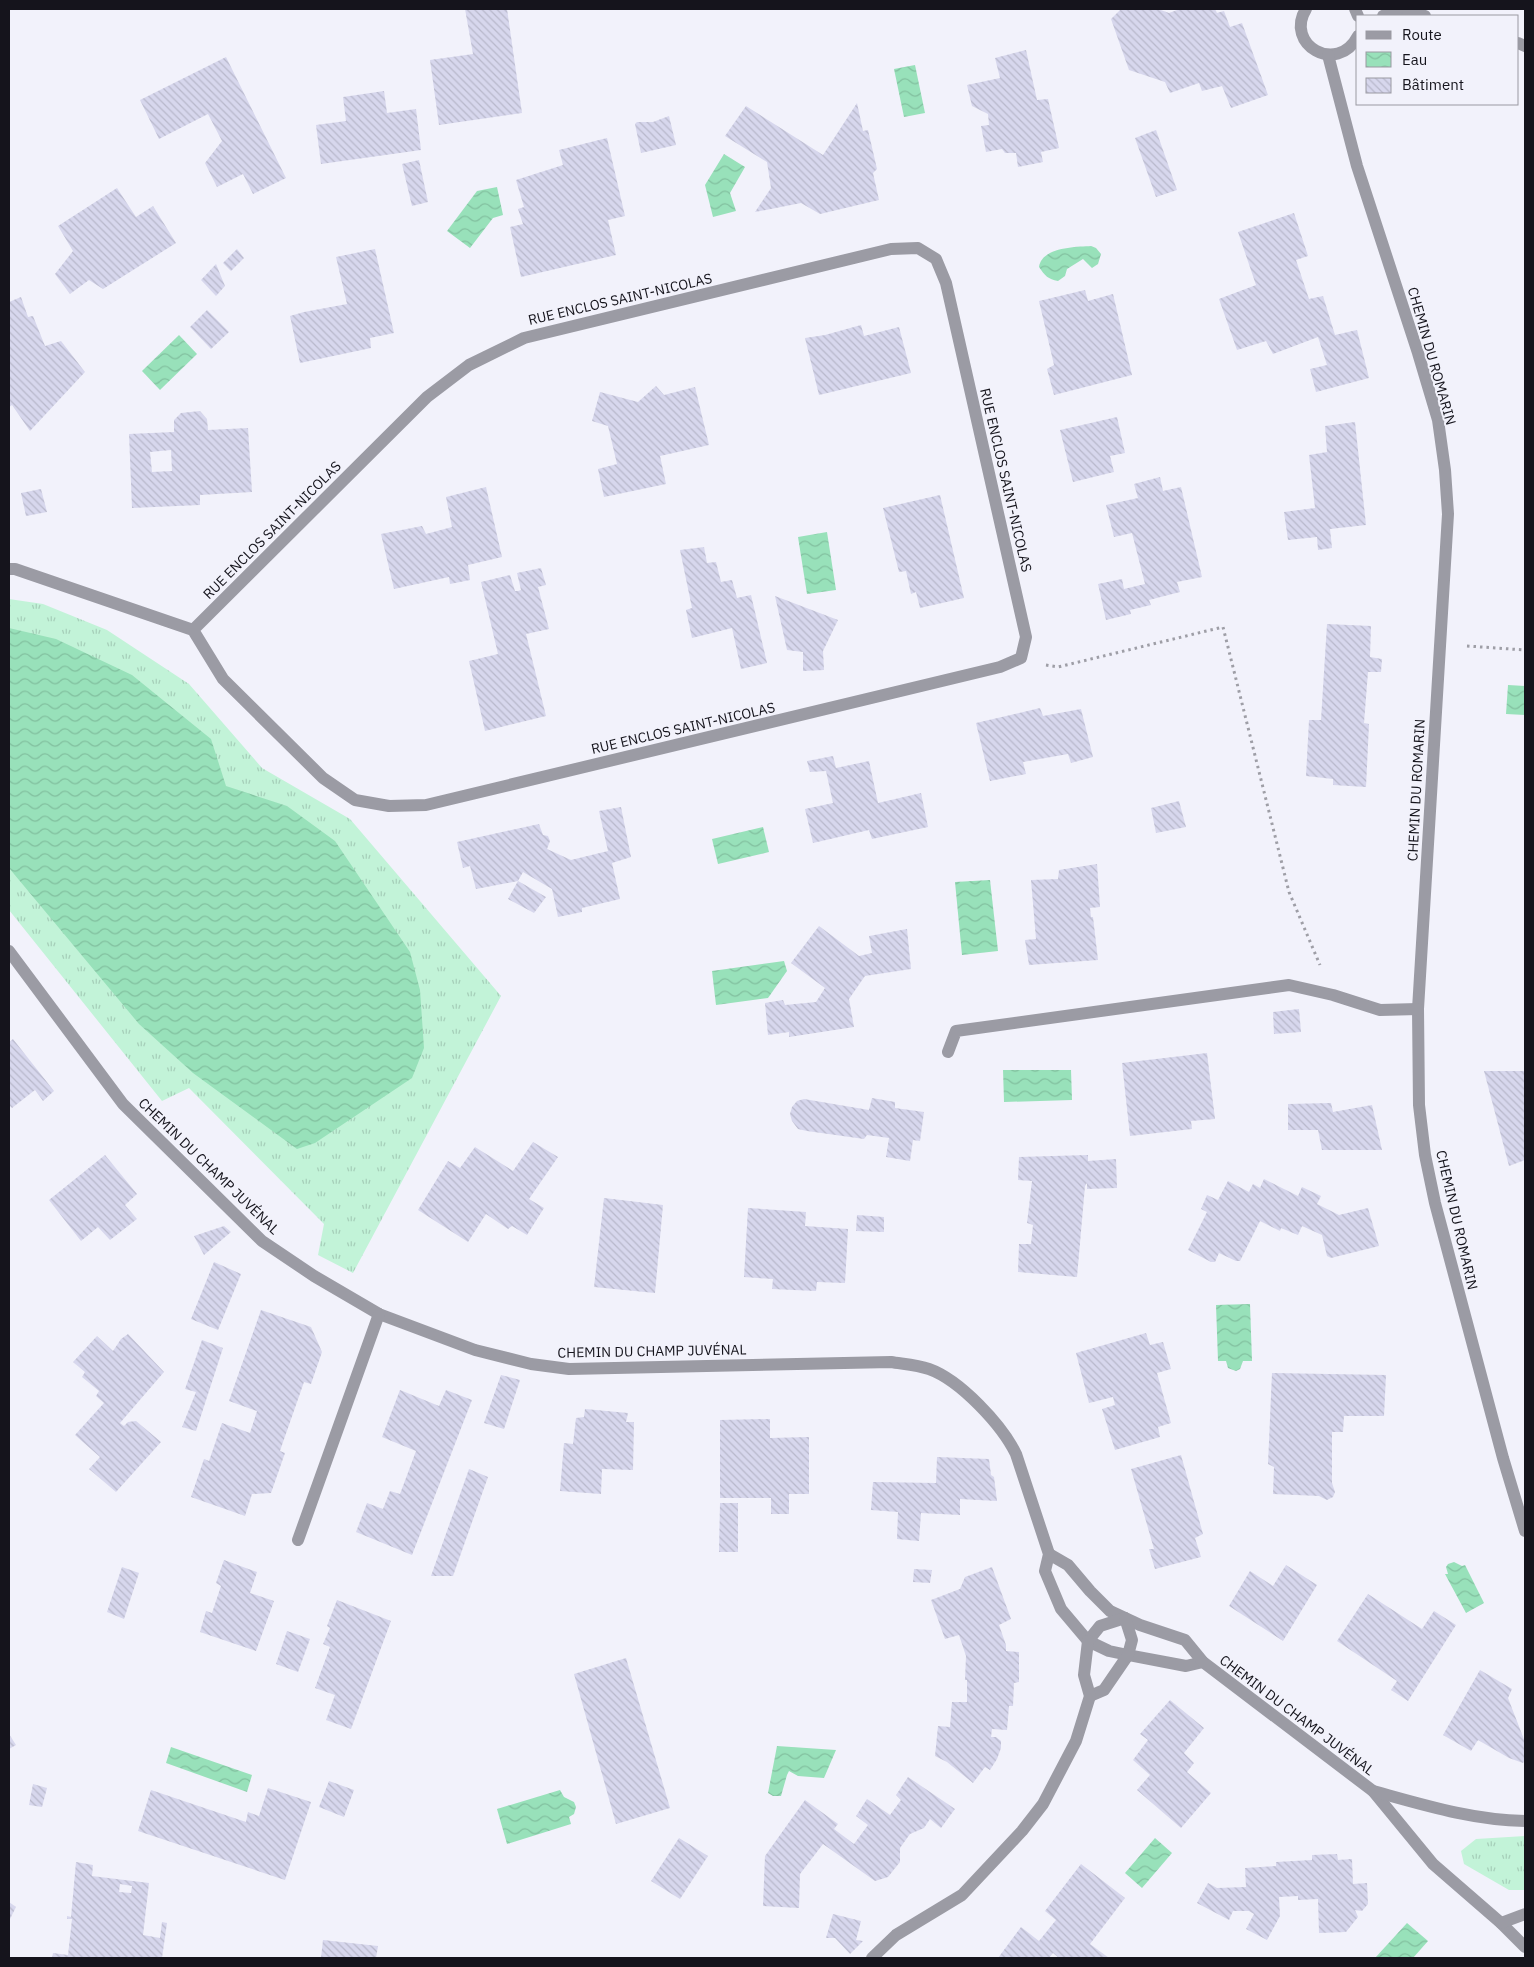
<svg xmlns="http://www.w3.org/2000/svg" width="1534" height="1967" font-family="'IBM Plex Sans',sans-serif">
  <defs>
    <pattern id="grass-tufts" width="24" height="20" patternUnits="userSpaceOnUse" patternTransform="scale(1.25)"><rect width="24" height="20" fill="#c2f3d8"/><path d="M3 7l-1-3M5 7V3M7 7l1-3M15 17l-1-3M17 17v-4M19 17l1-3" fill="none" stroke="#a6cfb9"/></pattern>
    <pattern id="water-waves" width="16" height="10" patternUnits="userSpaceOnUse" patternTransform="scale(1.25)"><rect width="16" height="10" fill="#98e1ba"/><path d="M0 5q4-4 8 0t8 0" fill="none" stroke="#82c09f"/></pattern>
    <pattern id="building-back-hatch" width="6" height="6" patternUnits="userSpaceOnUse" patternTransform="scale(1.25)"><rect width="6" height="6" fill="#d7d7ed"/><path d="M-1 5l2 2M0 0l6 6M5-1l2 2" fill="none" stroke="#b8b8cb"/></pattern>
  </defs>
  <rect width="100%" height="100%" fill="#f2f2fb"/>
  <g fill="url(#grass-tufts)">
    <polygon points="9,599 43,604 107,630 189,684 262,768 350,819 501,996 353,1273 318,1255 324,1224 189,1088 162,1101 9,910"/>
    <polygon points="1525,1836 1525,1890 1509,1890 1464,1864 1461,1851 1476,1839"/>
  </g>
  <g fill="url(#water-waves)">
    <polygon points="915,65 925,113 904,117 894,69"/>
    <polygon points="724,154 745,167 730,193 736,211 713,217 705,185"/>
    <polygon points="497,187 503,215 493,218 470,248 447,231 477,191"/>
    <path d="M1091,246l5,2 5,6 -3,10 -6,4 -9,-9 -16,10 -2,7 -7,5c-10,-2 -13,-5 -19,-14 3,-20 36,-20 52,-21z"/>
    <polygon points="179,335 197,354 160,390 142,371"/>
    <polygon points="827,532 836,590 807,594 798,537"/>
    <polygon points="9,628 56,639 132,675 211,739 226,786 287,806 335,841 410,952 420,990 424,1048 412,1078 315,1143 297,1149 193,1073 139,1024 9,868"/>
    <polygon points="1508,685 1525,686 1525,715 1506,714"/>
    <polygon points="763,827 769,852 718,864 712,839"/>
    <polygon points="990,880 998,951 962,955 955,882"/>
    <polygon points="784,961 787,971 768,998 716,1005 712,971"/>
    <polygon points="1003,1070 1071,1070 1072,1100 1004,1102"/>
    <polygon points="1250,1304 1252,1361 1243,1361 1240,1369 1236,1371 1228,1368 1226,1361 1218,1361 1216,1305"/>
    <polygon points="1454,1562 1462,1566 1465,1565 1484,1603 1466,1613 1445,1574 1448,1574 1446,1567 1448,1564"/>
    <polygon points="777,1746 836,1750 824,1778 798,1776 789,1771 787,1775 781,1796 773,1796 768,1793"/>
    <polygon points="171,1747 252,1775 247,1792 166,1763"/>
    <polygon points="560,1790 564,1797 574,1802 576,1807 574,1814 569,1817 571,1824 507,1844 497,1809"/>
    <polygon points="1155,1838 1172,1853 1142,1888 1125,1873"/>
    <polygon points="1407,1923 1428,1941 1413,1958 1375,1958"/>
  </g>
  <g fill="url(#building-back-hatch)" fill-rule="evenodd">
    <polygon points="465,9 507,9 522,113 439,125 430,60 473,54"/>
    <polygon points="1121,9 1158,9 1169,13 1180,9 1215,9 1217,13 1224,11 1230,27 1242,23 1268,95 1231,108 1222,86 1202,91 1199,83 1170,93 1165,82 1129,70 1111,19"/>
    <polygon points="1026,50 1037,100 1048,99 1059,148 1041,152 1043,162 1018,167 1016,153 1005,153 1002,149 986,152 981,126 989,125 988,114 972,106 967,85 1000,78 995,58"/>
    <polygon points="226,57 286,178 253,194 243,174 217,187 205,163 222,141 208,114 159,139 140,100"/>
    <polygon points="384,91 387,113 416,109 421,150 321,164 316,125 346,121 343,97"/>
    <polygon points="857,103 863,131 868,130 877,169 873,173 879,200 820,214 801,203 755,212 771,188 767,162 725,136 746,106 823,155"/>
    <polygon points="669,116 676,145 641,153 635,124 637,122 653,122"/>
    <polygon points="1156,130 1177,190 1156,197 1135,138"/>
    <polygon points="607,138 625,216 608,220 616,255 521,277 510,227 523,224 518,209 524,207 516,180 563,165 559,150"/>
    <polygon points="419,160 428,202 412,206 402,164"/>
    <polygon points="117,188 136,217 153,206 176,243 103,289 89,280 70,294 55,274 73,251 58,226"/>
    <polygon points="1294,213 1308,256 1296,260 1309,299 1323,296 1335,335 1357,330 1369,378 1316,392 1310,369 1327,365 1318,337 1273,354 1266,341 1237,350 1219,299 1256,285 1238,232"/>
    <polygon points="237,249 244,258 231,271 223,263"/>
    <polygon points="375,249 394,333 370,338 371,348 300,363 290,316 304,312 347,304 336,257"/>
    <polygon points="216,264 225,286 216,296 201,280"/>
    <polygon points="1085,290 1088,301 1113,294 1132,375 1054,395 1047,369 1054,365 1039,301"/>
    <polygon points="21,297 28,317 33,316 45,346 61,341 85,372 30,431 12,405 9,407 9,302"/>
    <polygon points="207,310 229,332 211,349 190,327"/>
    <polygon points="861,325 864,336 899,327 911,373 819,395 805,338 825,335"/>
    <polygon points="656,386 664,395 695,387 709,445 660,456 666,484 604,497 598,469 617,464 608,426 592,421 600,392 638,402"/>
    <path d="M200,411l7,8 1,11 40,-2 4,64 -52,3v10l-68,3 -3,-74 45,-2v-12l7,-7zM171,450l1,21 -20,1 -2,-20z"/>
    <polygon points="1117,417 1125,453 1110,456 1114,472 1073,482 1060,430"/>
    <polygon points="1355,422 1366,525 1330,529 1332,548 1318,550 1317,537 1288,540 1284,512 1315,508 1309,455 1327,452 1325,426"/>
    <polygon points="1160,477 1163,491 1181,487 1202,577 1177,582 1180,592 1149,600 1151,605 1130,610 1131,614 1106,620 1098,584 1122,579 1124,589 1145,584 1132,533 1114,537 1106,505 1138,498 1134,484"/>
    <polygon points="486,487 502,557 468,565 470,580 450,584 449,577 394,589 381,534 422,526 426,534 452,527 446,497"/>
    <polygon points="41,489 47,512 26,516 21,493"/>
    <polygon points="940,495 964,598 920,608 916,592 911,594 906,571 899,572 883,508"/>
    <polygon points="704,547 707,563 716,562 721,582 732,580 737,598 751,595 767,663 741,669 732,628 692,638 686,610 692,608 680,550"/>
    <polygon points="541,568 546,585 538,587 549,629 526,634 546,716 485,731 469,661 498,654 481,582 510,575 515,591 518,591 521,590 517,573"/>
    <polygon points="775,596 838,620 823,651 824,670 803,671 803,652 787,650"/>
    <polygon points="1327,624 1371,626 1370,657 1382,659 1381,672 1368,672 1364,723 1369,724 1366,787 1333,785 1333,779 1306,776 1309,720 1321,720"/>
    <polygon points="1040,708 1043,716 1081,709 1093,757 1071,763 1068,754 1023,762 1026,774 990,781 976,723"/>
    <polygon points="833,756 836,768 869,761 878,803 921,793 928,827 872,839 869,830 813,843 805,809 833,803 826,771 810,772 807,761"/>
    <polygon points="1179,801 1186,827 1156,833 1151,808"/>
    <polygon points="621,807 631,857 612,863 620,899 582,908 582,912 558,917 552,889 523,872 518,881 546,897 534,913 508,899 518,881 476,889 470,866 463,868 457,842 539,824 543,835 548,836 550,841 547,849 571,860 608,851 599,811"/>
    <polygon points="1097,864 1100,907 1090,908 1091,917 1093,917 1098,960 1029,965 1025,940 1036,939 1031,880 1058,879 1059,870"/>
    <polygon points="819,926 859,956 872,953 869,936 907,929 911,969 865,976 849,999 854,1027 789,1037 789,1032 768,1035 765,1003 783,1000 785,1005 816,1002 825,988 791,963"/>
    <polygon points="1299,1009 1301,1032 1274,1034 1273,1012"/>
    <polygon points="13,1039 54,1091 43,1101 35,1090 12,1108 9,1105 9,1042"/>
    <polygon points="1207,1053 1215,1119 1191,1121 1192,1129 1130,1136 1122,1063"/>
    <polygon points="1484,1071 1525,1071 1525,1160 1509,1166"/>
    <polygon points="872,1098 895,1102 895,1108 924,1112 920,1141 913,1140 910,1161 886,1157 889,1138 867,1135 864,1139 807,1131 798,1129 792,1121 790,1114 792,1107 797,1101 804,1099 869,1110"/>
    <polygon points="1331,1103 1333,1112 1372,1105 1382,1150 1322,1150 1318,1130 1288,1130 1288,1104"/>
    <polygon points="533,1142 558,1157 529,1199 544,1208 527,1235 512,1226 508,1229 486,1214 468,1242 418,1210 448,1161 460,1168 475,1147 513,1171"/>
    <polygon points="105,1155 137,1194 125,1205 137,1219 110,1240 98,1227 81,1241 49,1200"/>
    <polygon points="1088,1155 1088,1161 1116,1159 1117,1188 1087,1189 1087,1183 1085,1186 1077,1277 1018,1272 1019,1244 1031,1244 1033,1225 1027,1223 1032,1181 1018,1180 1019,1157"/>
    <polygon points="1264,1179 1298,1196 1302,1187 1321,1196 1317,1204 1339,1215 1368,1208 1379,1246 1331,1258 1327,1256 1322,1235 1302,1226 1298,1235 1281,1228 1280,1231 1260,1221 1240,1261 1236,1261 1219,1253 1215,1262 1211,1262 1188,1250 1207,1212 1201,1209 1207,1195 1218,1200 1228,1181 1249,1192 1253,1184 1260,1188"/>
    <polygon points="604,1198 663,1205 655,1293 594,1287"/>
    <polygon points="748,1208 806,1212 805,1226 848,1229 845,1283 817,1282 816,1291 772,1289 773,1279 744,1277"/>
    <polygon points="857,1215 884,1217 884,1232 856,1231"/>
    <polygon points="224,1226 231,1232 204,1255 194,1236"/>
    <polygon points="214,1262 241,1274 218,1330 191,1319"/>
    <polygon points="261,1310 311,1327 322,1352 311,1384 304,1382 282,1445 280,1451 285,1453 271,1493 252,1494 245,1516 191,1497 204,1459 209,1461 222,1423 250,1433 257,1411 229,1401"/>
    <polygon points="1146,1333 1150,1345 1163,1342 1171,1369 1157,1373 1171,1423 1158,1427 1160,1437 1115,1450 1102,1409 1115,1405 1113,1397 1089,1403 1076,1353"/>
    <polygon points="128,1334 164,1372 120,1423 124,1426 128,1422 136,1421 161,1442 116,1492 89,1469 100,1457 75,1435 104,1403 96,1396 99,1391 82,1377 85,1372 73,1362 97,1336 113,1351 121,1339"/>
    <polygon points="202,1340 223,1348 196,1431 182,1427 196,1392 185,1389"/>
    <polygon points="1272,1373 1386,1375 1384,1416 1344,1416 1343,1432 1332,1432 1332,1483 1335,1492 1333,1497 1327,1500 1319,1496 1273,1494 1274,1467 1268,1464"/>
    <polygon points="501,1375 520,1380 504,1429 484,1423"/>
    <polygon points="400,1390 439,1406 446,1390 472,1400 412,1555 356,1532 367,1503 383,1509 390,1491 400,1494 416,1451 382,1437"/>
    <polygon points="585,1409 628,1413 626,1422 634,1422 633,1470 602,1469 601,1494 560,1491 564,1443 573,1444 576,1418 584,1417"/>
    <polygon points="770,1419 770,1438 809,1437 809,1494 789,1494 789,1514 771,1514 771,1498 720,1498 720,1420"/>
    <polygon points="1181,1455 1203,1534 1195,1538 1201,1557 1155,1569 1149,1549 1154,1549 1131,1469"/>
    <polygon points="937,1457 989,1459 991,1475 994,1477 997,1501 960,1499 960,1515 921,1513 919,1541 897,1539 898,1512 871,1510 873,1482 936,1483"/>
    <polygon points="469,1469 488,1477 453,1576 431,1576"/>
    <polygon points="720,1503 738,1503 738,1552 719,1552"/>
    <polygon points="224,1560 257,1572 250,1593 274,1601 256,1651 200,1632 206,1611 212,1613 221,1586 216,1583"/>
    <polygon points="1286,1565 1317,1585 1283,1641 1229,1606 1250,1571 1273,1586"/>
    <polygon points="122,1567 139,1573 124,1619 107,1612"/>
    <polygon points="992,1567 1011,1619 999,1625 1006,1645 1006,1651 1019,1652 1019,1682 1014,1683 1013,1706 1009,1706 1007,1730 992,1729 991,1737 996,1737 1001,1741 1001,1748 997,1759 990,1770 985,1767 973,1783 947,1762 935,1756 938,1726 950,1727 952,1702 967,1702 967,1680 965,1680 966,1656 959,1635 945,1639 931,1600 960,1589 965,1577"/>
    <polygon points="914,1569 932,1570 930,1583 913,1582"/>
    <polygon points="1368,1594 1422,1629 1434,1611 1456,1625 1408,1701 1391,1690 1397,1681 1337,1641"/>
    <polygon points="337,1600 391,1621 351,1729 326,1720 335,1695 315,1688 330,1647 323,1644 330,1628 327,1626"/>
    <polygon points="287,1631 310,1639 298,1672 276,1664"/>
    <polygon points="626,1658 670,1808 616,1824 574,1674"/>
    <polygon points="1480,1670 1512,1689 1508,1698 1525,1742 1525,1760 1523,1763 1509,1758 1478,1740 1471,1751 1443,1735"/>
    <polygon points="1170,1700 1204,1728 1184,1753 1194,1763 1187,1772 1211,1793 1181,1828 1137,1790 1150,1775 1133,1760 1148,1740 1140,1734"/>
    <polygon points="9,1734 16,1745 9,1749"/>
    <polygon points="908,1777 955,1809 941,1828 930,1819 924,1828 910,1834 900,1848 900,1862 888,1877 875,1881 823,1844 800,1874 799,1908 763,1906 765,1856 805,1800 838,1824 834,1829 854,1844 868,1825 856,1816 867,1799 890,1815 901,1800 896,1795"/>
    <polygon points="329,1781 354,1790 344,1817 319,1807"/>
    <polygon points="33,1784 47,1788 42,1807 29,1805"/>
    <polygon points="268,1788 311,1802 285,1880 138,1831 151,1790 246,1822 248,1812 259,1816"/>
    <polygon points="679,1838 708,1856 680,1899 651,1881"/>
    <polygon points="1337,1854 1338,1860 1352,1859 1353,1884 1367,1883 1368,1904 1362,1911 1355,1910 1358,1917 1346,1932 1319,1933 1318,1899 1298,1900 1298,1896 1279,1897 1280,1916 1267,1940 1246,1929 1254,1914 1249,1911 1233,1911 1229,1920 1197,1903 1208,1883 1217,1888 1246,1887 1245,1868 1276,1866 1276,1862 1312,1860 1312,1855"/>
    <path d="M76,1862l17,3 -1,11 57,7 -6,52 17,3 2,-16 5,1 -5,35h-110l1,-5 15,2 4,-36h-5v-3l4,1zM120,1884l12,2 -1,7 -12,-1z"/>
    <polygon points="1081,1864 1125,1898 1090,1944 1109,1958 1059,1958 1053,1953 1049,1958 998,1958 1021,1927 1039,1941 1056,1920 1045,1911"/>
    <polygon points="9,1902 16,1907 9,1921"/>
    <polygon points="833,1914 861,1921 856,1940 863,1941 850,1954 835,1938 826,1938"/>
    <polygon points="323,1940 378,1946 376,1958 321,1958"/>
  </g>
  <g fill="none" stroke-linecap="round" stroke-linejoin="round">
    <g stroke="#9e9ea6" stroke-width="3" stroke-dasharray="2.5 4" stroke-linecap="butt">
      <polyline points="1467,646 1525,650"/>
      <polyline points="1046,665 1058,667 1223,627 1289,892 1320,965"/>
    </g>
    <g stroke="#9b9ba4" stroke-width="12">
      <path d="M1306,9c-22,35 31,67 52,27"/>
      <polyline points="1355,9 1358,16"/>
      <polyline points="1400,9 1425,16"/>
      <polyline points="1383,16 1398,9"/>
      <polyline points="1518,43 1525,46"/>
      <polyline points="1328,55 1357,166 1418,353 1438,420 1445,470 1448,514 1418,1009 1419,1105 1425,1155 1435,1203 1503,1458 1525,1531"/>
      <polyline points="9,569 15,569 193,630 223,679 323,778 355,800 389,806 426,805 1000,667 1021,658 1026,637 946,283 936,259 918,248 891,249 524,338 469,365 427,397 193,630"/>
      <path d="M9,951l114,153 139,137 52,35 65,38 96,36 56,14 38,5 322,-7c12,2 26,3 38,7 31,11 73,56 87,85l33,100 -4,17 16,38 27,32 21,10 19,4 58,11 17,-4"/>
      <polyline points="948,1052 956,1031 1289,985 1333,995 1380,1010 1418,1009"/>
      <polyline points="298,1540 379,1314"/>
      <polyline points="1049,1554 1068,1565 1090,1591 1110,1611 1140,1625 1185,1640 1203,1662 1373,1791 1433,1864 1501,1923 1525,1947"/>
      <polyline points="1088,1641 1100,1626 1125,1618"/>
      <polyline points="1090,1696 1104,1690 1128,1655 1132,1640 1125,1618"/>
      <path d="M1373,1791c51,14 99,29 152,30"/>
      <polyline points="1501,1923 1525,1914"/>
      <polyline points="872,1958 896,1935 962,1895 1022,1831 1043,1804 1076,1741 1090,1696 1084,1675 1088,1641"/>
    </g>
  </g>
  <g text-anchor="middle" stroke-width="4" stroke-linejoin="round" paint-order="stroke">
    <g font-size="14" fill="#15141c" stroke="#f2f2fb">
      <text transform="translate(620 299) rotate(-13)" y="5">RUE ENCLOS SAINT-NICOLAS</text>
      <text transform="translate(1432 356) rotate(74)" y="5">CHEMIN DU ROMARIN</text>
      <text transform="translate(1006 480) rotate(77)" y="5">RUE ENCLOS SAINT-NICOLAS</text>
      <text transform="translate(272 530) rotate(-45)" y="5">RUE ENCLOS SAINT-NICOLAS</text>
      <text transform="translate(683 728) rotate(-13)" y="5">RUE ENCLOS SAINT-NICOLAS</text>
      <text transform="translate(1416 790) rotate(-87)" y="5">CHEMIN DU ROMARIN</text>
      <text transform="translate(209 1166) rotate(44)" y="5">CHEMIN DU CHAMP JUVÉNAL</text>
      <text transform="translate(1457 1220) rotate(77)" y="5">CHEMIN DU ROMARIN</text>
      <text transform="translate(652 1351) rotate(-1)" y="5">CHEMIN DU CHAMP JUVÉNAL</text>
      <text transform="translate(1297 1715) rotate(37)" y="5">CHEMIN DU CHAMP JUVÉNAL</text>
    </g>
  </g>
  <rect width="1534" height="1967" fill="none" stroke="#15141c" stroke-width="20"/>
  <rect x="1356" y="15" width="162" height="90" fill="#f2f2fb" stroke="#9a99a2"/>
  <rect x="1366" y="31" width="25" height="8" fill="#9b9ba4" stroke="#9a99a2"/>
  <text x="1402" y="40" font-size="15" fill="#15141c">Route</text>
  <rect x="1366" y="52" width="25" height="15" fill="url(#water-waves)" stroke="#9a99a2"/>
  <text x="1402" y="65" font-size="15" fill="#15141c">Eau</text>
  <rect x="1366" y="78" width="25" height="15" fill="url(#building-back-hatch)" stroke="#9a99a2"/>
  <text x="1402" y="90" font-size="15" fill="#15141c">Bâtiment</text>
</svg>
